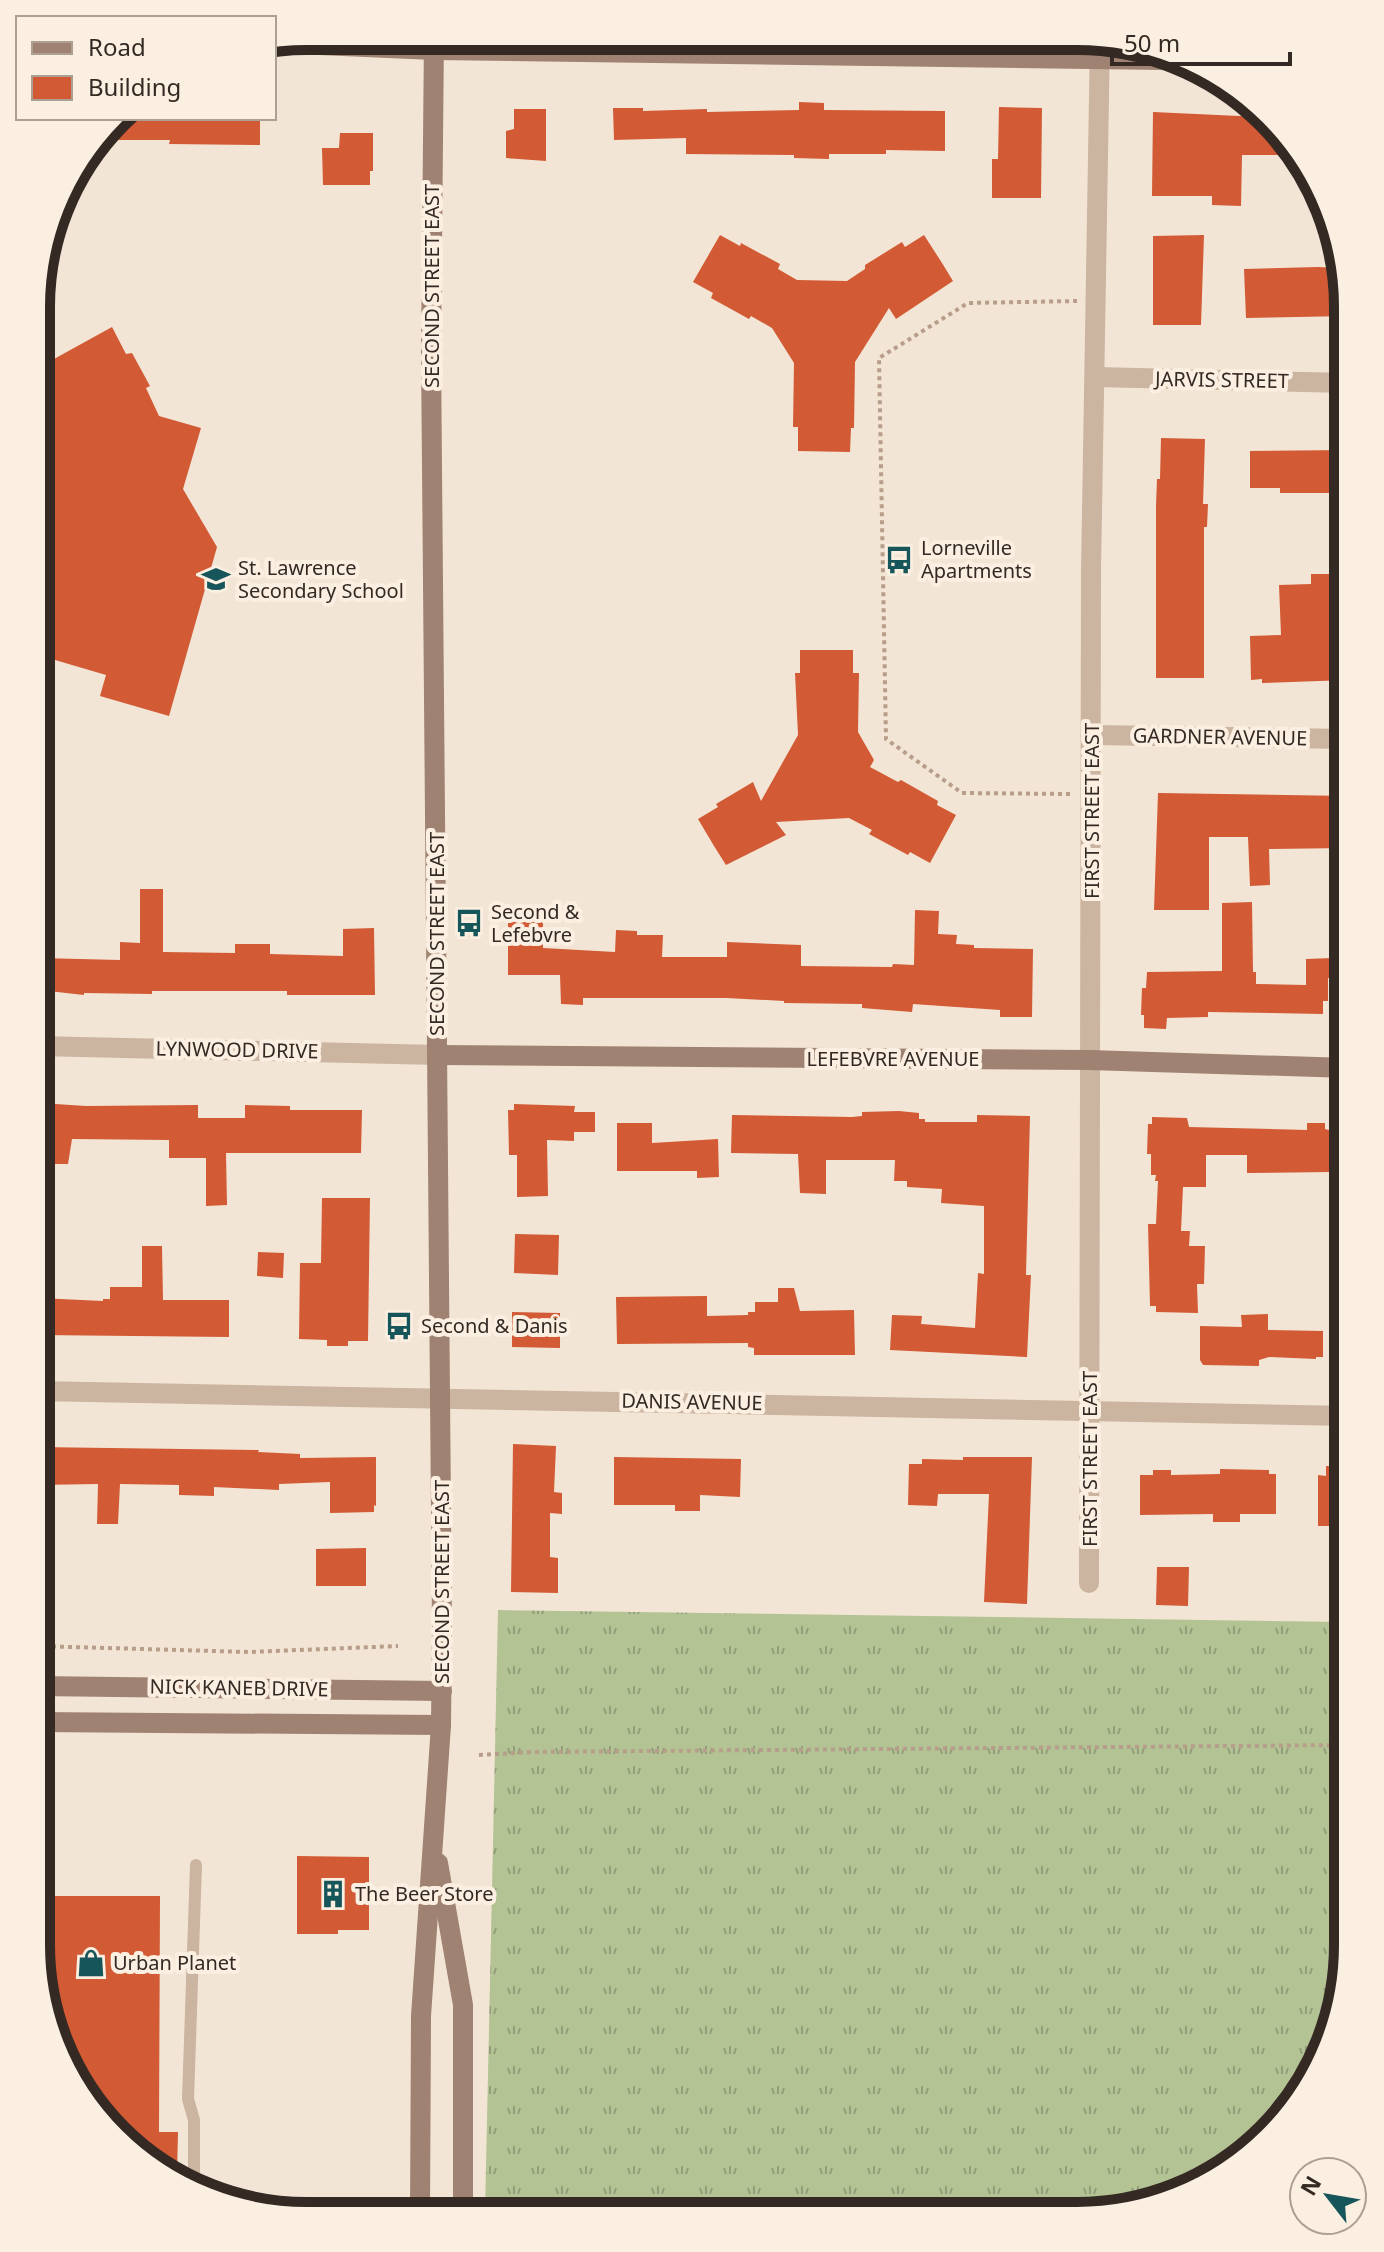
<svg xmlns="http://www.w3.org/2000/svg" width="1384" height="2252" font-family="'Noto Sans',sans-serif">
  <defs>
    <pattern id="grass-tufts" width="24" height="20" patternUnits="userSpaceOnUse" patternTransform="scale(2)"><rect width="24" height="20" fill="#b3c394"/><path d="M3 7l-1-3M5 7V3M7 7l1-3M15 17l-1-3M17 17v-4M19 17l1-3" fill="none" stroke="#929e79"/></pattern>
  </defs>
  <rect width="100%" height="100%" fill="#f3e5d5"/>
  <polygon fill="url(#grass-tufts)" points="498,1610 1348,1622 1347,1963 1333,2033 1292,2110 1180,2196 1078,2216 485,2214"/>
  <g fill="#d25a34">
    <polygon points="799,102 824,103 824,110 945,111 945,151 886,150 886,154 829,154 829,159 794,158 794,155 686,154 686,138 614,140 613,108 643,108 643,111 707,109 707,112 799,110"/>
    <polygon points="999,107 1042,108 1041,198 992,198 992,159 998,159"/>
    <polygon points="514,109 546,109 546,161 506,158 506,131 514,129"/>
    <polygon points="1153,112 1261,117 1291,155 1242,155 1241,206 1212,205 1212,196 1152,196"/>
    <polygon points="118,118 260,118 260,145 169,144 170,140 117,140"/>
    <polygon points="340,133 373,133 373,171 370,171 370,185 323,185 322,148 339,148"/>
    <polygon points="720,235 740,246 741,243 780,264 778,269 797,280 847,281 865,269 865,265 902,242 905,247 924,235 942,263 953,281 896,319 889,308 855,362 854,428 851,428 850,452 798,451 798,427 793,427 794,363 772,328 751,316 749,319 711,298 713,293 693,282"/>
    <polygon points="1204,235 1201,325 1153,325 1153,236"/>
    <polygon points="1318,267 1340,268 1348,316 1246,318 1244,269"/>
    <polygon points="112,327 126,354 132,353 150,386 146,388 159,416 201,428 183,489 217,547 169,716 100,696 106,675 38,655 38,354 54,359"/>
    <polygon points="1161,438 1205,439 1203,504 1208,504 1207,527 1204,527 1204,678 1156,678 1156,506 1157,479 1160,479"/>
    <polygon points="1348,450 1348,493 1280,493 1280,488 1250,488 1250,451"/>
    <polygon points="1311,574 1338,574 1337,632 1348,632 1348,680 1262,683 1262,679 1251,680 1250,636 1281,635 1279,585 1311,584"/>
    <polygon points="800,650 853,650 853,673 859,673 858,732 874,760 870,767 898,782 901,780 938,801 937,805 956,815 930,863 910,852 908,855 869,834 872,830 849,818 776,822 786,835 726,865 714,846 698,819 718,807 716,804 753,782 761,801 798,735 795,673 800,673"/>
    <polygon points="1158,793 1348,796 1348,848 1269,849 1270,885 1250,886 1248,837 1209,837 1209,910 1154,910"/>
    <polygon points="140,889 163,889 163,952 235,953 235,944 270,944 270,954 343,956 343,929 374,928 375,995 287,995 287,991 152,991 152,994 84,993 84,995 39,990 40,958 120,960 120,942 140,943"/>
    <polygon points="1252,902 1253,972 1256,972 1256,984 1306,985 1306,959 1332,958 1332,978 1328,978 1328,1001 1323,1001 1323,1014 1208,1012 1208,1017 1167,1018 1166,1029 1144,1028 1144,1015 1141,1015 1142,988 1146,988 1147,972 1222,971 1222,903"/>
    <polygon points="915,910 939,911 938,934 957,935 956,944 974,945 974,948 1033,949 1032,1017 1000,1017 1000,1010 913,1004 912,1012 862,1008 862,1004 784,1003 784,1001 726,998 583,998 583,1005 561,1004 560,975 508,975 508,913 543,913 543,948 615,952 616,930 637,931 637,935 663,935 662,957 727,957 727,942 801,945 801,966 892,967 893,964 914,965"/>
    <polygon points="40,1103 86,1106 198,1105 198,1118 245,1118 245,1105 290,1106 290,1110 362,1110 361,1153 226,1153 227,1205 206,1206 206,1158 169,1158 169,1140 72,1139 68,1164 43,1164 43,1152 39,1152"/>
    <polygon points="514,1104 575,1106 574,1112 595,1112 595,1132 574,1132 574,1141 547,1140 548,1196 517,1197 517,1155 509,1155 508,1110 514,1110"/>
    <polygon points="899,1111 919,1113 919,1119 925,1119 925,1122 977,1122 977,1115 1030,1116 1026,1275 1031,1275 1027,1357 890,1350 892,1315 922,1316 921,1324 975,1328 978,1273 984,1274 984,1206 941,1203 942,1189 907,1187 907,1181 894,1181 895,1160 826,1160 826,1194 800,1193 798,1154 731,1153 732,1115 852,1117 862,1116 862,1112"/>
    <polygon points="1152,1117 1187,1118 1189,1127 1307,1130 1307,1123 1325,1123 1325,1129 1329,1130 1330,1172 1247,1173 1247,1155 1206,1155 1206,1187 1183,1187 1181,1231 1190,1231 1189,1246 1205,1246 1204,1284 1197,1284 1198,1313 1156,1312 1156,1306 1150,1306 1148,1224 1156,1224 1158,1181 1155,1181 1156,1175 1151,1175 1151,1154 1147,1154 1148,1124 1152,1124"/>
    <polygon points="617,1123 652,1123 652,1143 718,1139 719,1177 697,1178 697,1171 617,1171"/>
    <polygon points="322,1198 370,1198 368,1341 348,1341 348,1346 327,1346 327,1340 299,1339 300,1263 321,1263"/>
    <polygon points="515,1234 559,1235 558,1275 514,1273"/>
    <polygon points="142,1246 162,1246 163,1300 229,1300 229,1337 38,1335 39,1298 103,1301 103,1299 110,1299 110,1287 142,1287"/>
    <polygon points="258,1252 284,1253 283,1278 257,1276"/>
    <polygon points="778,1288 794,1288 800,1311 854,1310 855,1355 754,1355 754,1348 748,1347 748,1343 617,1344 616,1297 707,1296 707,1316 748,1315 748,1312 755,1312 755,1302 778,1302"/>
    <polygon points="512,1312 560,1313 560,1348 512,1347"/>
    <polygon points="1268,1314 1268,1330 1323,1331 1323,1357 1316,1357 1316,1359 1269,1357 1259,1360 1259,1366 1203,1365 1200,1360 1200,1326 1242,1327 1241,1315"/>
    <polygon points="513,1444 556,1446 554,1492 562,1493 562,1514 550,1513 550,1557 558,1558 558,1593 511,1592"/>
    <polygon points="37,1447 259,1450 258,1452 300,1454 300,1458 376,1457 376,1506 374,1505 374,1512 330,1513 330,1482 279,1484 279,1490 214,1487 214,1496 179,1495 179,1485 120,1484 118,1524 97,1524 98,1484 37,1485"/>
    <polygon points="614,1457 741,1459 740,1497 700,1495 700,1511 675,1511 675,1505 614,1505"/>
    <polygon points="963,1457 1032,1457 1027,1604 984,1602 989,1494 938,1494 937,1506 908,1505 909,1464 922,1464 922,1459 963,1460"/>
    <polygon points="1326,1466 1346,1467 1346,1508 1338,1508 1337,1526 1318,1526 1318,1475 1326,1476"/>
    <polygon points="1220,1469 1269,1470 1269,1474 1276,1474 1276,1514 1240,1514 1240,1522 1213,1522 1213,1514 1140,1515 1140,1475 1153,1475 1153,1470 1171,1470 1171,1475 1220,1474"/>
    <polygon points="366,1548 366,1586 316,1586 316,1549"/>
    <polygon points="1157,1567 1189,1567 1188,1606 1156,1605"/>
    <polygon points="297,1856 369,1857 369,1930 338,1930 338,1934 297,1934"/>
    <polygon points="36,1896 160,1896 159,2132 178,2132 177,2174 142,2160 56,2048 36,1945"/>
  </g>
  <g fill="none" stroke-linecap="round" stroke-linejoin="round">
    <g stroke="#b79e8a" stroke-width="4" stroke-dasharray="4 4" stroke-linecap="butt">
      <polyline points="1070,794 962,793 886,739 879,358 968,303 1077,301"/>
      <polyline points="36,1646 249,1652 398,1646"/>
      <polyline points="479,1755 532,1752 1347,1745"/>
    </g>
    <polyline stroke="#cbb4a0" stroke-width="12" points="194,2181 194,2120 188,2099 196,1865"/>
    <g stroke="#cbb4a0" stroke-width="20">
      <polyline points="1096,377 1348,383"/>
      <polyline points="1093,735 1348,739"/>
      <polyline points="37,1046 438,1055"/>
      <polyline points="37,1391 1348,1416"/>
      <polyline points="1089,1583 1091,571 1100,38"/>
    </g>
    <g stroke="#9f8271" stroke-width="20">
      <polyline points="274,43 434,50 1164,60"/>
      <polyline points="438,1055 1089,1060 1348,1068"/>
      <polyline points="36,1686 442,1691"/>
      <polyline points="36,1722 441,1725"/>
      <polyline points="438,1863 463,2005 463,2214"/>
      <polyline points="420,2214 421,2016 441,1725 442,1628 431,351 434,36"/>
    </g>
  </g>
  <defs>
    <symbol id="bus-bare" viewBox="-9 -9 18 18"><path d="M-5-6H5V4H4V6H2V4H-2V6H-4V4H-5ZM-3.5-4V0h7V-4ZM-3.5 1.2v1.5H-2V1.2ZM2 1.2v1.5H3.5V1.2Z" fill="#165559" stroke="#fbefe1" stroke-width="2.5" paint-order="stroke"/></symbol>
    <symbol id="school-bare" viewBox="-9 -9 18 18"><path d="M0-5L7-2L0 1L-7-2ZM-4 1L0 2.5L4 1V4Q0 6-4 4Z" fill="#165559" stroke="#fbefe1" stroke-width="2.5" paint-order="stroke"/></symbol>
    <symbol id="building-bare" viewBox="-9 -9 18 18"><path d="M-4-6H4V6H1V3H-1V6H-4ZM-2.5-4.3h1.7v1.8h-1.7ZM.8-4.3h1.7v1.8H.8ZM-2.5-1h1.7V.8h-1.7ZM.8-1h1.7V.8H.8Z" fill="#165559" stroke="#fbefe1" stroke-width="2.5" paint-order="stroke"/></symbol>
    <symbol id="shop-bare" viewBox="-9 -9 18 18"><path d="M-5-2.5h2.3a2.7 3.5 0 0 1 5.4 0H5L5.5 6h-11ZM-1.5-2.5h3a1.5 2.3 0 0 0-3 0Z" fill="#165559" stroke="#fbefe1" stroke-width="2.5" paint-order="stroke"/></symbol>
  </defs>
  <g fill-rule="evenodd">
    <use href="#bus-bare" x="879" y="540" width="40" height="40"/>
    <use href="#school-bare" x="196" y="559" width="40" height="40"/>
    <use href="#bus-bare" x="449" y="903" width="40" height="40"/>
    <use href="#bus-bare" x="379" y="1306" width="40" height="40"/>
    <use href="#building-bare" x="313" y="1874" width="40" height="40"/>
    <use href="#shop-bare" x="71" y="1943" width="40" height="40"/>
  </g>
  <g text-anchor="middle" stroke-width="8" stroke-linejoin="round" paint-order="stroke">
    <g font-size="20" fill="#352924" stroke="#fbefe1">
      <text transform="translate(432 286) rotate(-90)" y="7">SECOND STREET EAST</text>
      <text transform="translate(1222 380) rotate(1)" y="7">JARVIS STREET</text>
      <text transform="translate(1220 737) rotate(1)" y="7">GARDNER AVENUE</text>
      <text transform="translate(1092 811) rotate(-90)" y="7">FIRST STREET EAST</text>
      <text transform="translate(437 934) rotate(-90)" y="7">SECOND STREET EAST</text>
      <text transform="translate(237 1050) rotate(1)" y="7">LYNWOOD DRIVE</text>
      <text x="893" y="1066">LEFEBVRE AVENUE</text>
      <text transform="translate(692 1402) rotate(1)" y="7">DANIS AVENUE</text>
      <text transform="translate(1090 1459) rotate(-90)" y="7">FIRST STREET EAST</text>
      <text transform="translate(442 1582) rotate(-90)" y="7">SECOND STREET EAST</text>
      <text transform="translate(239 1688) rotate(1)" y="7">NICK KANEB DRIVE</text>
    </g>
    <g font-size="20" fill="#352924" stroke="#fbefe1" text-anchor="start">
      <text x="921" y="555">Lorneville<tspan x="921" dy="23">Apartments</tspan></text>
      <text x="238" y="575">St. Lawrence<tspan x="238" dy="23">Secondary School</tspan></text>
      <text x="491" y="919">Second &amp;<tspan x="491" dy="23">Lefebvre</tspan></text>
      <text x="421" y="1333">Second &amp; Danis</text>
      <text x="355" y="1901">The Beer Store</text>
      <text x="113" y="1970">Urban Planet</text>
    </g>
  </g>
  <path d="M0 0H1384V2252H0ZM307 50H1077A257 257 0 0 1 1334 307V1945A257 257 0 0 1 1077 2202H307A257 257 0 0 1 50 1945V307A257 257 0 0 1 307 50Z" fill="#fbefe1" fill-rule="evenodd"/>
  <path fill="none" stroke="#352924" stroke-width="10" d="M307 50H1077A257 257 0 0 1 1334 307V1945A257 257 0 0 1 1077 2202H307A257 257 0 0 1 50 1945V307A257 257 0 0 1 307 50Z"/>
  <rect x="16" y="16" width="260" height="104" fill="#fbefe1" stroke="#aca095" stroke-width="2"/>
  <rect x="32" y="42" width="40" height="12" fill="#9f8271" stroke="#aca095" stroke-width="2"/>
  <text x="88" y="56" font-size="24" fill="#352924">Road</text>
  <rect x="32" y="76" width="40" height="24" fill="#d25a34" stroke="#aca095" stroke-width="2"/>
  <text x="88" y="96" font-size="24" fill="#352924">Building</text>
  <g transform="translate(1328 2196) rotate(301)"><circle r="38" fill="#fbefe1" stroke="#aca095" stroke-width="2"/>
  <path d="M0-6L14 30L0 20L-14 30Z" fill="#165559"/>
  <text y="-12" font-size="22" font-weight="bold" text-anchor="middle" fill="#352924">N</text>
  </g>
  <path d="M1112 52v12h178v-12" fill="none" stroke="#352924" stroke-width="4"/>
  <text x="1124" y="52" font-size="24" fill="#352924" stroke="#fbefe1" stroke-width="6" paint-order="stroke">50 m</text>
</svg>
